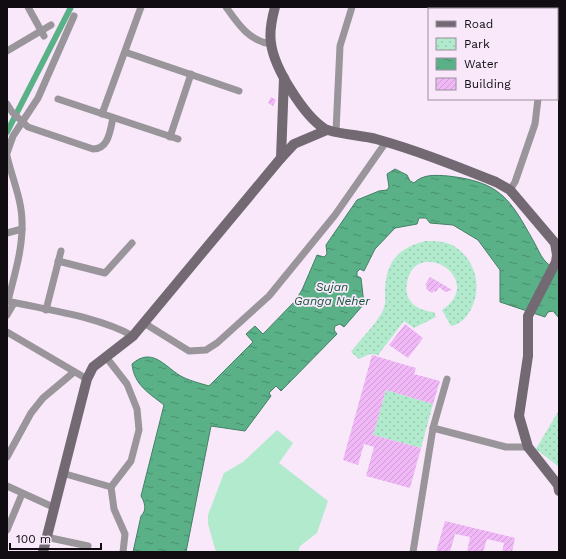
<svg xmlns="http://www.w3.org/2000/svg" width="566" height="559" font-family="'Work Sans',sans-serif">
  <defs>
    <pattern id="park-dots" width="8" height="8" patternUnits="userSpaceOnUse"><rect width="8" height="8" fill="#b1eacc"/><path d="M2 2h.1M6 6h.1" fill="none" stroke="#97c8ae" stroke-width="1.8" stroke-linecap="round"/></pattern>
    <pattern id="water-ripples" width="26" height="14" patternUnits="userSpaceOnUse"><rect width="26" height="14" fill="#5ab188"/><path d="M2 4q2-2 4 0t4 0M15 11q2-2 4 0t4 0" fill="none" stroke="#498e6e"/></pattern>
    <pattern id="building-hatch" width="6" height="6" patternUnits="userSpaceOnUse"><rect width="6" height="6" fill="#f1b8f8"/><path d="M-1 1l2-2M0 6l6-6M5 7l2-2" fill="none" stroke="#ce9dd4"/></pattern>
  </defs>
  <rect width="100%" height="100%" fill="#f8e8fa"/>
  <polygon fill="#b1eacc" points="277,430 293,443 279,463 328,501 317,533 300,546 298,552 216,552 208,524 208,515 224,473 243,462"/>
  <g fill="url(#park-dots)">
    <path d="M425,241c9,0 19,0 27,4 23,13 31,41 19,64 -4,8 -10,15 -20,17l-9,-16c46,-31 -27,-75 -35,-27 -4,18 11,28 27,29l2,5 -22,11 -10,-7 -26,34 -8,-1 -11,5 -8,-7c9,-12 27,-30 32,-42 3,-5 2,-13 2,-19 1,-29 12,-42 40,-50z"/>
    <polygon points="386,390 433,404 421,448 373,435"/>
    <polygon points="559,410 559,467 536,449"/>
  </g>
  <path fill="url(#water-ripples)" stroke="#448065" d="M395,169l12,6 3,6 4,2c9,-9 21,-8 34,-7 53,6 62,23 86,66 8,15 9,21 25,29v47l-6,-7 -5,1 -3,5 -45,-15v-32l-22,-30 -25,-15 -23,-2 -4,-5h-7l-2,6 -22,4 -20,21 -11,22 -4,-2 -3,3v4l4,2 3,26 -20,23 -4,-3 -5,2 -1,4 3,4 -56,57 -5,-5 -7,7 2,3 -26,35 -34,-5 -25,126h-53l8,-36c6,-6 4,-13 0,-20l23,-91c-15,-12 -30,-20 -32,-41 19,-17 32,1 47,11 8,5 20,8 30,11l44,-44 -7,-8 9,-8 8,8 32,-33 7,-11 15,-35 7,2 3,-3 -1,-9 31,-45 22,-9 8,-1 2,-3 -2,-13z"/>
  <g fill="none" stroke-linecap="round" stroke-linejoin="round">
    <polyline stroke="#5ab188" stroke-width="6" points="7,132 71,7"/>
  </g>
  <g fill="url(#building-hatch)">
    <polygon points="271,97 276,100 273,106 268,103"/>
    <polygon points="430,277 437,281 452,290 445,292 439,287 436,292 434,291 432,293 426,289 427,286 425,285"/>
    <polygon points="405,324 423,338 408,358 389,345"/>
    <polygon points="372,355 416,368 414,374 440,381 433,404 386,390 373,435 421,448 410,488 366,476 374,447 364,444 358,465 343,460"/>
    <polygon points="445,521 515,538 512,552 502,552 504,543 487,539 483,552 467,552 470,537 455,534 450,552 436,552"/>
  </g>
  <g fill="none" stroke-linecap="round" stroke-linejoin="round">
    <g stroke="#9a949b" stroke-width="7">
      <polyline points="28,7 44,36"/>
      <path d="M226,7c12,17 23,34 45,37"/>
      <polyline points="466,9 467,7"/>
      <polyline points="513,9 513,7"/>
      <polyline points="557,16 559,7"/>
      <polyline points="7,51 51,25"/>
      <polyline points="125,52 239,91"/>
      <polyline points="557,63 559,63"/>
      <polyline points="58,99 178,139"/>
      <path d="M7,104l5,8 16,15 65,22c16,0 17,-19 20,-31"/>
      <polyline points="102,114 141,7"/>
      <polyline points="336,131 340,46 352,7"/>
      <polyline points="170,137 191,74"/>
      <polyline points="7,153 13,136 38,98 74,16"/>
      <path d="M7,156c5,22 15,44 15,66 1,27 -8,54 -14,79"/>
      <polyline points="510,190 515,182 535,124 538,99"/>
      <polyline points="7,233 22,229"/>
      <polyline points="58,261 105,273 132,243"/>
      <path d="M7,301c40,9 90,15 126,35"/>
      <polyline points="46,310 61,251"/>
      <polyline points="7,315 14,303"/>
      <polyline points="144,323 189,351 206,350 217,343 269,296 335,215 386,142"/>
      <polyline points="7,332 87,379"/>
      <polyline points="106,357 127,384 137,409 139,430 131,461 111,487 114,509 125,534 123,552"/>
      <polyline points="433,428 506,447 528,447"/>
      <polyline points="7,457 31,413 43,398 74,372"/>
      <polyline points="62,473 111,487"/>
      <polyline points="7,486 53,507"/>
      <polyline points="7,530 22,494"/>
      <polyline points="46,537 88,546"/>
      <polyline points="413,552 433,428 447,379"/>
    </g>
    <g stroke="#726973" stroke-width="10">
      <path d="M275,7c-3,11 -6,24 -4,36 3,25 33,73 54,86 7,4 40,7 51,10 40,11 80,27 120,43l14,8 45,53 4,2"/>
      <polyline points="281,158 294,144 327,130"/>
      <polyline points="555,243 557,255 556,262 528,316 528,356 519,416 528,447 558,485 559,491"/>
      <polyline points="43,552 87,379 93,367 133,336 281,158 284,78"/>
    </g>
  </g>
  <g text-anchor="middle" stroke-width="3.5" stroke-linejoin="round" paint-order="stroke">
    <g font-size="12" font-style="italic" fill="#11563a" stroke="#f8e8fa">
      <text x="332" y="291">Sujan<tspan x="332" dy="14">Ganga Neher</tspan></text>
    </g>
  </g>
  <rect width="566" height="559" fill="none" stroke="#110c12" stroke-width="16"/>
  <rect x="428" y="8" width="130" height="92" fill="#f8e8fa" stroke="#9c909d"/>
  <rect x="436" y="21" width="20" height="6" fill="#726973" stroke="#9c909d"/>
  <text x="464" y="28" font-size="12" fill="#110c12">Road</text>
  <rect x="436" y="38" width="20" height="12" fill="url(#park-dots)" stroke="#9c909d"/>
  <text x="464" y="48" font-size="12" fill="#110c12">Park</text>
  <rect x="436" y="58" width="20" height="12" fill="url(#water-ripples)" stroke="#9c909d"/>
  <text x="464" y="68" font-size="12" fill="#110c12">Water</text>
  <rect x="436" y="78" width="20" height="12" fill="url(#building-hatch)" stroke="#9c909d"/>
  <text x="464" y="88" font-size="12" fill="#110c12">Building</text>
  <path d="M10 543v6h91v-6" fill="none" stroke="#110c12" stroke-width="2"/>
  <text x="16" y="543" font-size="12" fill="#110c12" stroke="#f8e8fa" stroke-width="3" paint-order="stroke">100 m</text>
</svg>
